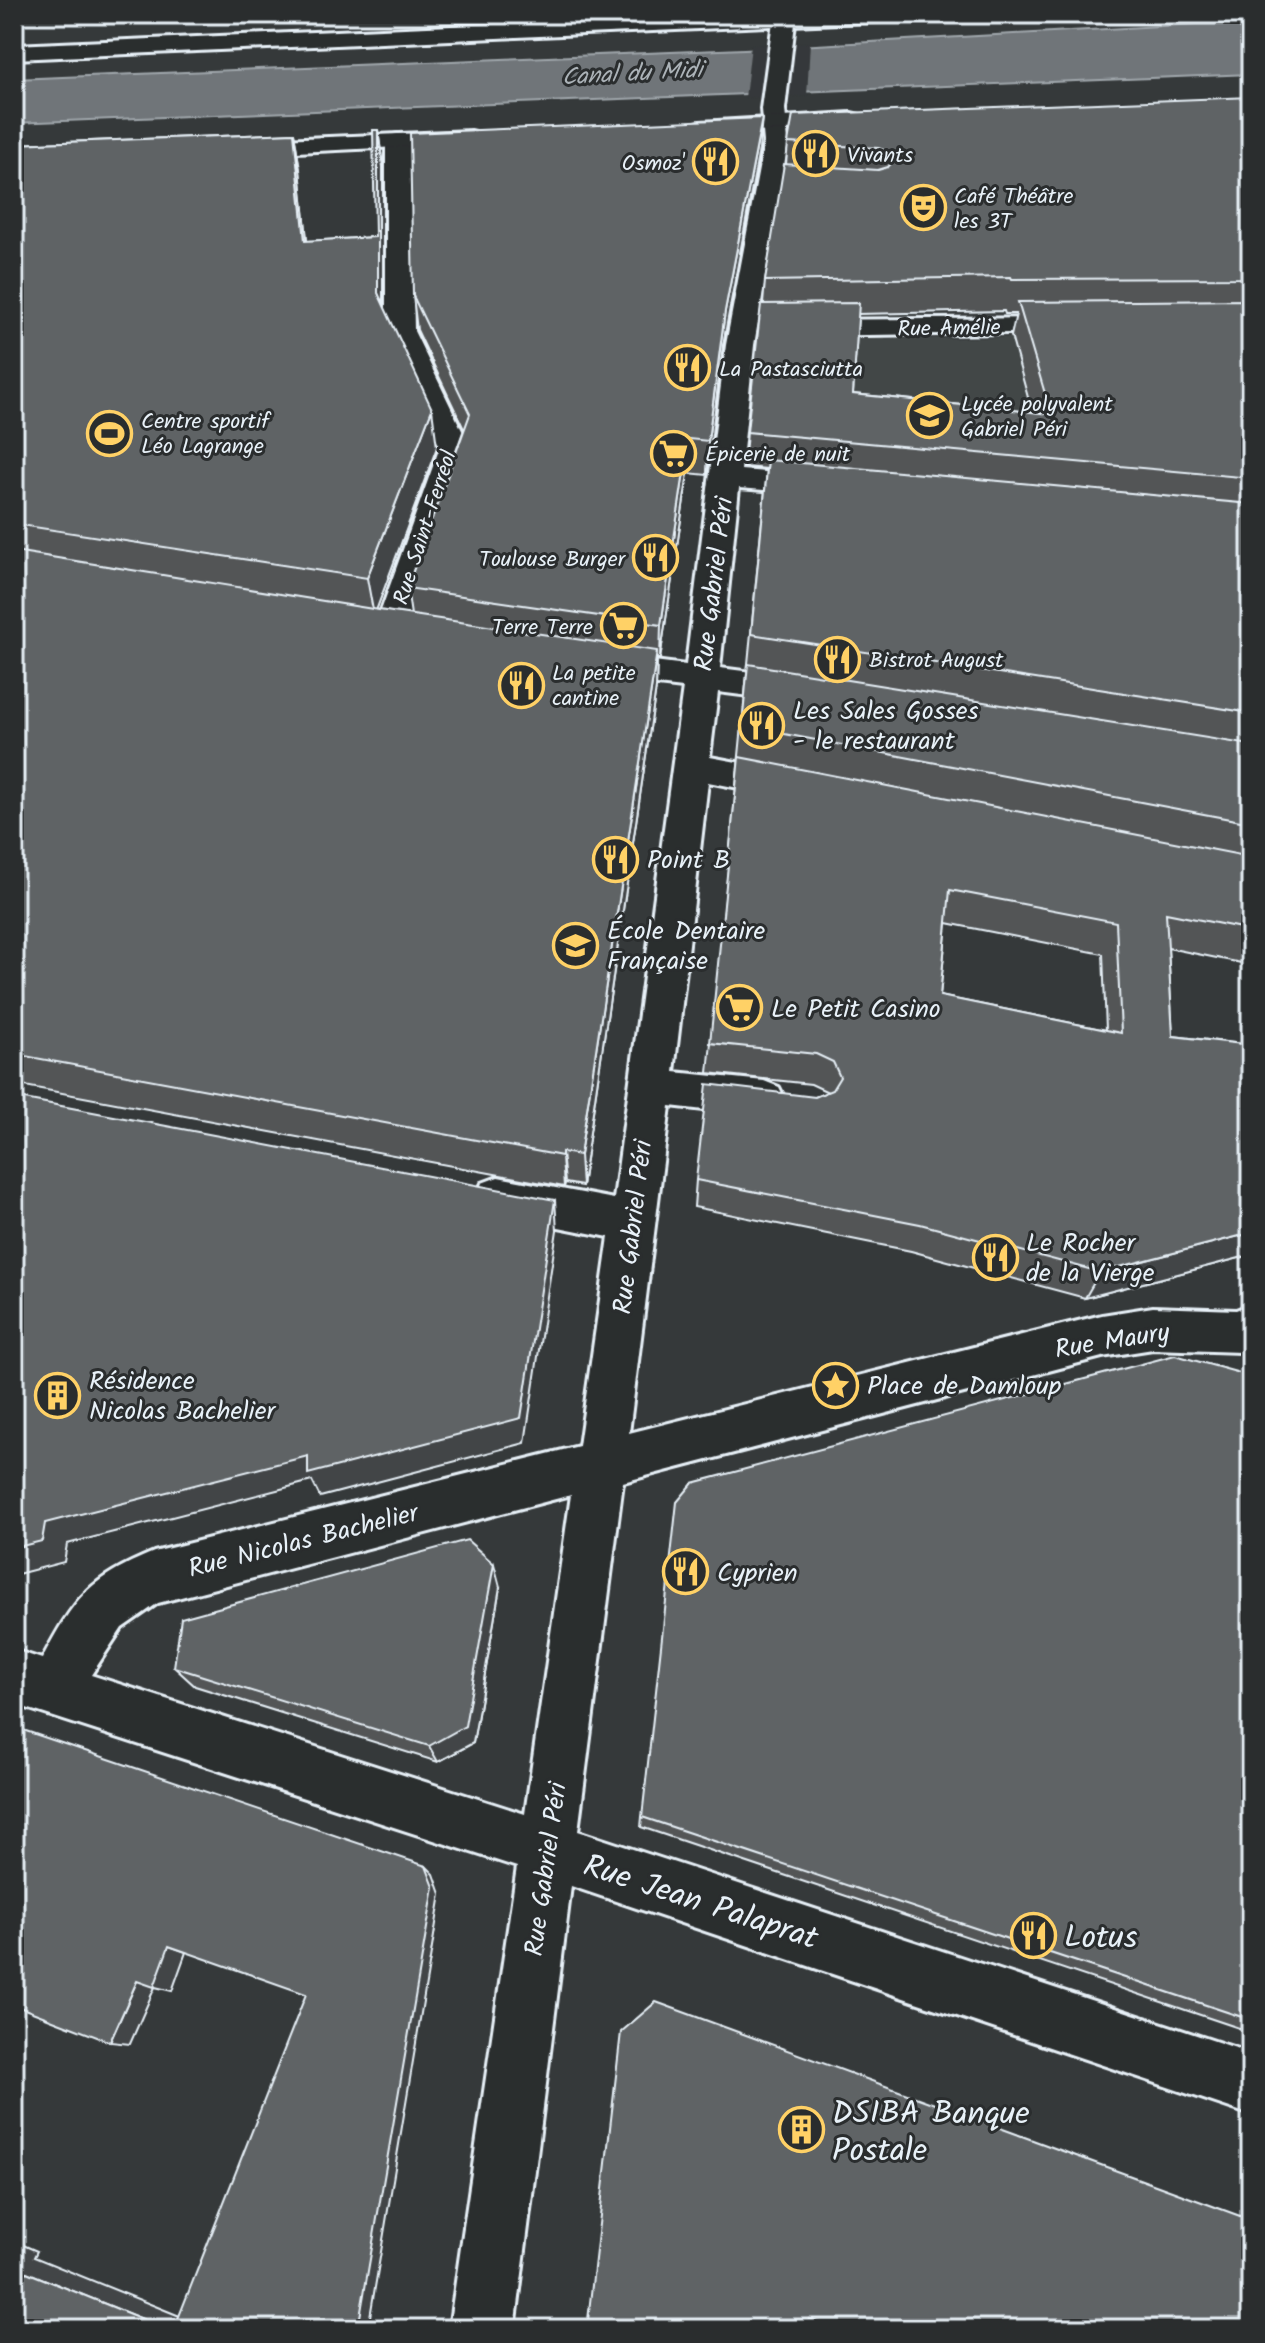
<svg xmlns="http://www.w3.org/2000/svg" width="1265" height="2343" font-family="Kalam,sans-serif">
  <rect width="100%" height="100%" fill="#35393a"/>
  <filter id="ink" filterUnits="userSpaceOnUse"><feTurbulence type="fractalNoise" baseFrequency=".0125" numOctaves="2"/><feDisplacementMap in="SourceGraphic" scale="16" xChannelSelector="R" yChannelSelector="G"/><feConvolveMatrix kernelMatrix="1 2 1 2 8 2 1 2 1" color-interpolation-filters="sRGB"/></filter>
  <g filter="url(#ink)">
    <polygon fill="#424647" points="1061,337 1091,432 769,465 781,340"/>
    <polygon fill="#707579" stroke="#a0a7ac" stroke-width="2" points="1251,21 1251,74 14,123 14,79 744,49"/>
    <polygon fill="#35393a" points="810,42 807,96 745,98 751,45"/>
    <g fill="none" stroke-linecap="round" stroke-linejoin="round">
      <defs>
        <g id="minor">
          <path d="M774,14h22l-11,95 3,33 -34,203 -13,125 86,7 11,2 5,7 -5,7 -11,2 -88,-7 -19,180 86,11 12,4 6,8 -6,8 -12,4 -88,-11 -8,65 85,16 13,4 5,9 -5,9 -13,4 -87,-17 -34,290 90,9 15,6 6,12 -6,12 -15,6 -94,-11 -41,327 473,-118 51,-8 83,3 15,-6v45l-10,3 -88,-3 -51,8 -479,125 -45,349 673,222v62l-680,-229 -56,443h-66l68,-462 -503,-163v-54l28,9c33,-61 46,-80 112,-107l425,-106 30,-209 -111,-22 -16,-6 -6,-13 6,-13 16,-6 116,22 69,-511 -86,-10 -12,-4 -5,-8 5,-8 12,-4 89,11 40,-320 38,-203 -3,-33zM571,1495l-46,319 -434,-139 31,-47 36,-25z"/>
          <polygon points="398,134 407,136 410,141 414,331 470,447 416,608 398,642 386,645 374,642 369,634 382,608 440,447 386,331 386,141 389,136"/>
          <polygon points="1072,318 1082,320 1086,326 1082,332 797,336 787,334 783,328 787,322 797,320"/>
        </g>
        <g id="major">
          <polygon points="729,14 895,14 884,21 14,59 14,45"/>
          <polygon points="851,113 860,115 863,120 860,125 700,136 691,134 688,129 691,124 700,122"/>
          <polygon points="471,131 480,133 483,138 480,143 236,155 227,153 224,148 227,143 236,141"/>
        </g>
      </defs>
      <use href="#minor" stroke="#e8f1f8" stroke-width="6"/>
      <use href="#major" stroke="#e8f1f8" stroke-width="6"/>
      <use href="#minor" fill="#2a2d2e" fill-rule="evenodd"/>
      <use href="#major" fill="#2a2d2e" fill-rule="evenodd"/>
    </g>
    <g fill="#525557" stroke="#e8f1f8" stroke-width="2" fill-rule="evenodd">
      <polygon points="375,14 430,14 375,16"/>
      <path d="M1251,97v868l-83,-17 5,88 78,9v210l-166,43 -174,-47 -217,-44 2,-27 119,-83 13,-5 -17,-8 -103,-11 59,-604 -23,-2 3,-35 16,-128 2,-23 21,-117 2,-21zM1004,311l1,3h11l-5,22 21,76 -179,-18 5,-80zM947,923l156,31 3,76 -166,-34z"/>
      <polygon points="378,130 383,167 383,304 437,447 376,610 411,615 407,588 464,429 417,330 413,296 759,150 723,345 707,475 688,473 660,659 657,659 656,688 582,1186 565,1183 564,1187 14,1084 14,144 294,133 300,170 307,241 375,237"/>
      <polygon points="1251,1376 1251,2032 641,1827 642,1817"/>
      <polygon points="500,1587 473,1743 438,1762 195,1686 174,1667"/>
    </g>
    <g fill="#424547" stroke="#e8f1f8" stroke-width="2">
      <polygon points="762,118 759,150 723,345 707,475 708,441 725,311"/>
      <polygon points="378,130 383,167 383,331 378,293"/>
      <polygon points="294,133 300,170 311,279 305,241"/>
      <polygon points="432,409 437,447 374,616 367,578"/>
      <polygon points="689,439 688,473 660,659 661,625"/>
      <polygon points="657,651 656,688 582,1186 580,1155"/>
      <polygon points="562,1152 565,1183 564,1187 562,1156"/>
      <polygon points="555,1200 557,1230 525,1443 320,1497 312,1481 67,1544 64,1562 14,1575 14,1548 45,1523"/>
      <polygon points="1251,1233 1251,1255 1085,1298 1100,1272"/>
      <polygon points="494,1564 500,1587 473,1743 438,1762 429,1746"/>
      <polygon points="426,1866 434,1874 441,1894 368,2329 358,2329"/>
      <polygon points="169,1946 186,1952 172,1991 155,1987 130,2044 110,2042 137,1981"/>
      <polygon points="14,2241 37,2251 34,2257 192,2321 178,2329 167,2329 14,2267"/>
    </g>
    <g fill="#5f6365" stroke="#e8f1f8" stroke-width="2" fill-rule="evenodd">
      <polygon points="1251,97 1251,278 1012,279 1011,277 765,281 784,164 878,170 888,167 895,159 890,152 878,148 788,143 793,115"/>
      <polygon points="762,118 725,311 708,441 689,439 661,625 407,588 470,414 413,296 410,133"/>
      <polygon points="373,130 378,130 378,293 432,409 367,578 14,524 14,144 294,133 305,241 375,237"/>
      <polygon points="1251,300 1251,478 747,432 761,304 859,303 853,394 1051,414 1018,302"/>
      <polygon points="768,460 1251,504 1251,713 751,634"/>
      <polygon points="14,551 379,610 657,651 580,1155 562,1152 562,1156 14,1054"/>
      <polygon points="748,664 1251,745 1251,823 742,726"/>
      <path d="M739,757l512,100v73l-85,-17 7,123 78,9v188l-151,39 -180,-48 -224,-44 11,-96 108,13 17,-7 8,-13 -7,-15 -17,-8 -106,-11zM950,890l166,32 5,111 -181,-37z"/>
      <polygon points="14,1097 555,1200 521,1418 308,1474 308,1456 45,1523 42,1541 14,1548"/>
      <polygon points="1175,1355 1251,1376 1251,2020 642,1817 677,1502 693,1483"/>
      <polygon points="467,1540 494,1564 465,1726 429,1746 174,1667 181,1618"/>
      <polygon points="14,1727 426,1866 434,1887 358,2329 174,2329 306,1994 169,1946 154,1987 137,1981 110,2042 14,2005"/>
      <polygon points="656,2002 1251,2220 1251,2329 836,2329 809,2319 808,2329 587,2329 621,2032"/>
      <polygon points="14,2267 167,2329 14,2329"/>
    </g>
  </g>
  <defs>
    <symbol id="restaurant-ring" viewBox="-11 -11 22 22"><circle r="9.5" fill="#2a2d2e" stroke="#ffd166" stroke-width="1.5"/><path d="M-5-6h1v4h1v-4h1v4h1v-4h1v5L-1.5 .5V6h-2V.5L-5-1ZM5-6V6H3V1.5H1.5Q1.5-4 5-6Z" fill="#ffd166"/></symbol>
    <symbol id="theatre-ring" viewBox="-11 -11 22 22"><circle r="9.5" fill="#2a2d2e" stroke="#ffd166" stroke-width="1.5"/><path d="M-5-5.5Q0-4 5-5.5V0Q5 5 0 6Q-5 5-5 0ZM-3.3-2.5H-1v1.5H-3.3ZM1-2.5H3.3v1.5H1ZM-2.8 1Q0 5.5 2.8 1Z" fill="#ffd166"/></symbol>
    <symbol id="school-ring" viewBox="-11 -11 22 22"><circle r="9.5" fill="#2a2d2e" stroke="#ffd166" stroke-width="1.5"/><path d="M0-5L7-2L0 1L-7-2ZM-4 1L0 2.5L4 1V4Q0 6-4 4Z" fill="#ffd166"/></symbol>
    <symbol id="stadium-ring" viewBox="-11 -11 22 22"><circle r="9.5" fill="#2a2d2e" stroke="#ffd166" stroke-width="1.5"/><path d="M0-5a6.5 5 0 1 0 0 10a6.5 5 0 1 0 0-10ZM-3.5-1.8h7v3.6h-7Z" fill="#ffd166"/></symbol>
    <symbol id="supermarket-ring" viewBox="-11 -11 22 22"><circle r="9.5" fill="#2a2d2e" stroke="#ffd166" stroke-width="1.5"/><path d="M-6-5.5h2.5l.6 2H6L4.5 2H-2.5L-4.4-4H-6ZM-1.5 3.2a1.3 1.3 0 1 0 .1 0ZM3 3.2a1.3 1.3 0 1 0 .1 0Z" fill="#ffd166"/></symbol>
    <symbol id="university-ring" viewBox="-11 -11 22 22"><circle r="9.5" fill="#2a2d2e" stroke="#ffd166" stroke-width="1.5"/><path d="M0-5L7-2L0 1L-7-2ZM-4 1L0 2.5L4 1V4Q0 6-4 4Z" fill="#ffd166"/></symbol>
    <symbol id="sight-ring" viewBox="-11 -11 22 22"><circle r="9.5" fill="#2a2d2e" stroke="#ffd166" stroke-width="1.5"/><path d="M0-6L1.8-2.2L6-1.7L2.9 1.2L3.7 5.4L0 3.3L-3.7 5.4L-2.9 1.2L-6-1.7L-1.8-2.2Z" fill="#ffd166"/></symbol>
    <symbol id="building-ring" viewBox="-11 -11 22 22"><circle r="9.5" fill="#2a2d2e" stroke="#ffd166" stroke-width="1.5"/><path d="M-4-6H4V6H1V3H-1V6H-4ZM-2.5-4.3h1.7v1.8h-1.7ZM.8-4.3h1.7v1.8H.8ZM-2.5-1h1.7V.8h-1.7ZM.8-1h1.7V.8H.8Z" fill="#ffd166"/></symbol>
  </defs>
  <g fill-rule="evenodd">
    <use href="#restaurant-ring" x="790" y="128" width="51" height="51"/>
    <use href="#restaurant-ring" x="690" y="136" width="51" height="51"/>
    <use href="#theatre-ring" x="898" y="182" width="51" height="51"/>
    <use href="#restaurant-ring" x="662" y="342" width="51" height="51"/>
    <use href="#school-ring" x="904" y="390" width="51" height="51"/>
    <use href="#stadium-ring" x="84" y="408" width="51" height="51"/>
    <use href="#supermarket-ring" x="648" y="428" width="51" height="51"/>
    <use href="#restaurant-ring" x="630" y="532" width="51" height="51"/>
    <use href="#supermarket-ring" x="598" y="600" width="51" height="51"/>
    <use href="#restaurant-ring" x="812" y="634" width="51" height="51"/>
    <use href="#restaurant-ring" x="496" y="660" width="51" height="51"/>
    <use href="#restaurant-ring" x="736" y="700" width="51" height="51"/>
    <use href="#restaurant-ring" x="590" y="834" width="51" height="51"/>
    <use href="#university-ring" x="550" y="920" width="51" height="51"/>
    <use href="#supermarket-ring" x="714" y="982" width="51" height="51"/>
    <use href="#restaurant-ring" x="970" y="1232" width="51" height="51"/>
    <use href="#sight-ring" x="810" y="1360" width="51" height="51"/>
    <use href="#building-ring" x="32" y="1370" width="51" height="51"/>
    <use href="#restaurant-ring" x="660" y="1546" width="51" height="51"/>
    <use href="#restaurant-ring" x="1008" y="1910" width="51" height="51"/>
    <use href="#building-ring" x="776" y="2104" width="51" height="51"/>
  </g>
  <g text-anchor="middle" stroke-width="6" stroke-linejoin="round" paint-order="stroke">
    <g font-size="22" fill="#e8f1f8" stroke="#2a2d2e" text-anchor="start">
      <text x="847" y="162">Vivants</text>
      <text x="685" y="170" text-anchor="end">Osmoz'</text>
      <text x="954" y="203">Café Théâtre<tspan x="954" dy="25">les 3T</tspan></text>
      <text x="719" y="376">La Pastasciutta</text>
      <text x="961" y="411">Lycée polyvalent<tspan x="961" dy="25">Gabriel Péri</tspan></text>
      <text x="141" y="428">Centre sportif<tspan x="141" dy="25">Léo Lagrange</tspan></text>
      <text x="705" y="461">Épicerie de nuit</text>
      <text x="625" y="566" text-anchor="end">Toulouse Burger</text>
      <text x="593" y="634" text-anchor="end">Terre Terre</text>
      <text x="869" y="667">Bistrot August</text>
      <text x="552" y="680">La petite<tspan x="552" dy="25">cantine</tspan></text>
    </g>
    <g font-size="22" fill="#e8f1f8" stroke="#2a2d2e">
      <text transform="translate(949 327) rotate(-1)" y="8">Rue Amélie</text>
      <text transform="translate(424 527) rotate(-72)" y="8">Rue Saint-Ferréol</text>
    </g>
    <g font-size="24" font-style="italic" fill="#acb3b8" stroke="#2a2d2e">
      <text transform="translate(632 73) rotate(-3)" y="8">Canal du Midi</text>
    </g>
    <g font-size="26" fill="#e8f1f8" stroke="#2a2d2e">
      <text transform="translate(713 584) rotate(-83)" y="9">Rue Gabriel Péri</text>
      <text transform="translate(632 1227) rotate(-83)" y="9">Rue Gabriel Péri</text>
      <text transform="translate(1112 1340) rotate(-9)" y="9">Rue Maury</text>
      <text transform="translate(303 1540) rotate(-14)" y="9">Rue Nicolas Bachelier</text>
      <text transform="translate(545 1869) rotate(-82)" y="9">Rue Gabriel Péri</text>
    </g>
    <g font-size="26" fill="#e8f1f8" stroke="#2a2d2e" text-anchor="start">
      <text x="793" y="719">Les Sales Gosses<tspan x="793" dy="30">- le restaurant</tspan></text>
      <text x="647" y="868">Point B</text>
      <text x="607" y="939">École Dentaire<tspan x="607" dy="30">Française</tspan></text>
      <text x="771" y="1017">Le Petit Casino</text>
      <text x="1026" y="1251">Le Rocher<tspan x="1026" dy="30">de la Vierge</tspan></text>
      <text x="89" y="1389">Résidence<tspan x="89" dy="30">Nicolas Bachelier</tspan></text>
      <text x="867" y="1394">Place de Damloup</text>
      <text x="717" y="1581">Cyprien</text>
    </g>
    <g font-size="32" fill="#e8f1f8" stroke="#2a2d2e">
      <text transform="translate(701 1901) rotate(18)" y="11">Rue Jean Palaprat</text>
    </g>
    <g font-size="32" fill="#e8f1f8" stroke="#2a2d2e" text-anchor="start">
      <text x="1064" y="1947">Lotus</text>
      <text x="832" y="2123">DSIBA Banque<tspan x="832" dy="37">Postale</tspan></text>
    </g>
  </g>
  <rect width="1265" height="2343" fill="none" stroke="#2a2d2e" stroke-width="48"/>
  <rect x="24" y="24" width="1217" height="2295" fill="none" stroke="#e8f1f8" stroke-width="3" filter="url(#ink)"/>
</svg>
